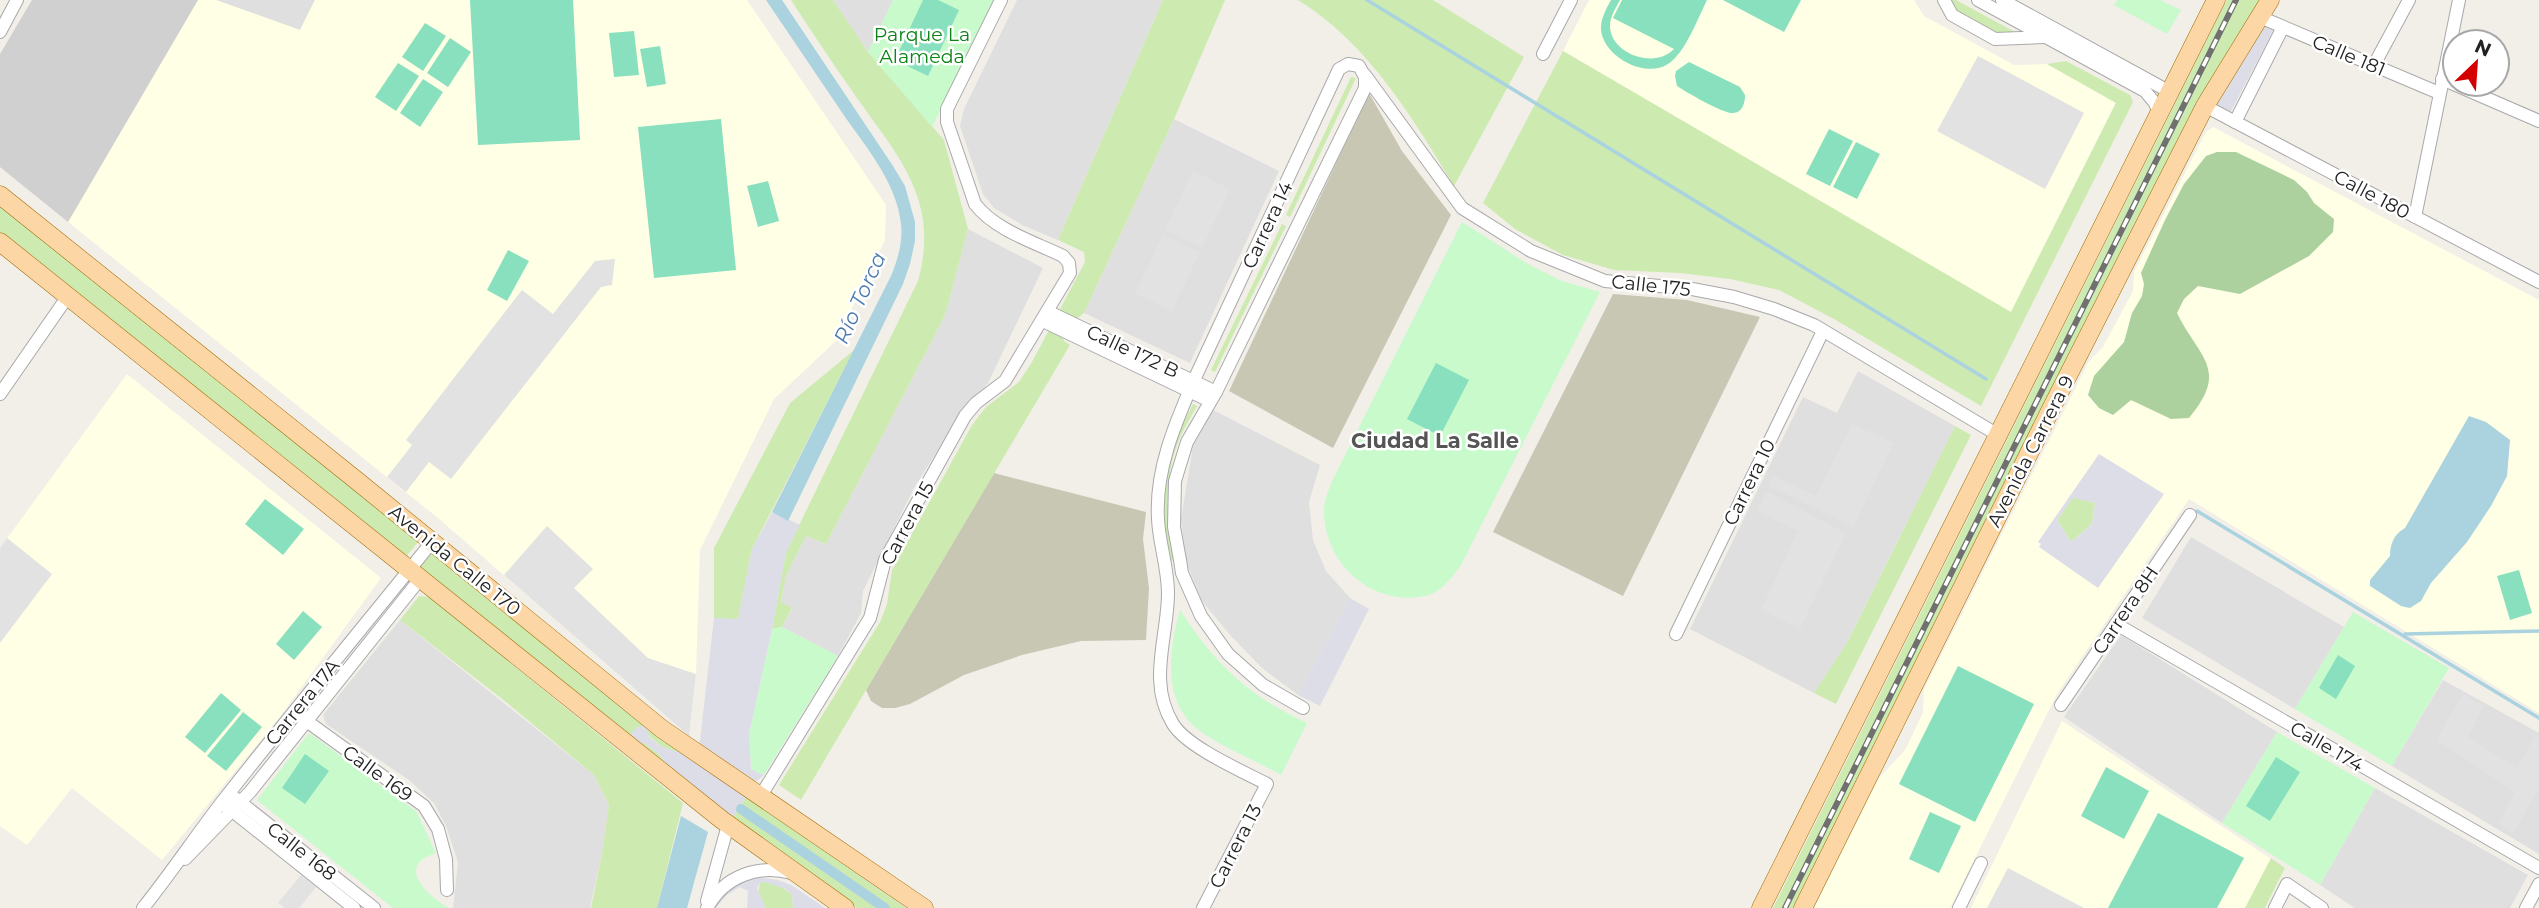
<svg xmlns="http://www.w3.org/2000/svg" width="2539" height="908" font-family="Montserrat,sans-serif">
  <rect width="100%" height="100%" fill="#f2efe9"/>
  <g fill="#e0dfdf">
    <polygon points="216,0 315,0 300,30"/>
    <polygon points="833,0 893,0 868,52"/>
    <polygon points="1017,0 1163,0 1058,240 1022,225 994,208 983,194 960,126 964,109"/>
    <polygon points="1174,119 1279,171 1190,363 1084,313"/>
    <polygon points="968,229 1043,268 988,383 979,394 970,399 914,488 863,591 861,613 838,656 782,627 792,609 781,603 786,576 806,536 826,544 939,327 946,312"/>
    <polygon points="1858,371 1955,426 1848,641 1814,693 1690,629 1803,397 1837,413"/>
    <polygon points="1213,410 1320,465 1309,502 1313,540 1326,571 1350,598 1298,695 1262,668 1231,636 1202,601 1186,562 1181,519 1193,446"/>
    <polygon points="2191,537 2344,627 2295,709 2142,618"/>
    <polygon points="400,620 594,775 609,805 602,853 590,908 453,908 458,862 446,826 434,803 409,780 326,724 323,715"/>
    <polygon points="2121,635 2277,732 2222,823 2064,717"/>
    <polygon points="2443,680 2539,733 2539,854 2392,766"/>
    <polygon points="2375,788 2528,875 2510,908 2355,908 2320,885"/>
  </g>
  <g fill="#ffffe5">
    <polygon points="198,0 216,0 300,30 315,0 747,0 886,205 885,240 836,341 774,399 700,550 696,674 689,736 438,518 68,222"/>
    <polygon points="1589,0 1914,0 1924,16 2014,65 2047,64 2116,102 2011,312 1563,51"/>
    <polygon points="2213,127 2539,300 2539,713 2189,499 2057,694 1950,908 1814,908 1879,778 1905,750 1923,713 1924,689 2089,361 2103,347 2133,291 2134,272 2206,132"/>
    <polygon points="127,374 381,578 279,718 162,860 72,788 27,845 0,826 0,548"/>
    <polygon points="2062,721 2285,868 2265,908 1971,908"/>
  </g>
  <polygon fill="#d0d0d0" points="32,0 198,0 68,222 0,167 0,54"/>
  <g fill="#c7c7b4">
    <polygon points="1369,93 1402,151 1451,215 1333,448 1229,391"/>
    <polygon points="1613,294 1687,300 1760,317 1623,596 1493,532"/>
    <polygon points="994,473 1146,512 1143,539 1149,588 1146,640 1081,641 1022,655 964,675 910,704 895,708 882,708 871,701 866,690"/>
  </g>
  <g fill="#cdebb0">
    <path d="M791,0h42l35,52 76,88 24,89 -22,83 -7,15 -113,217 -20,-8 -20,40 -5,26 11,6 -10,19 -10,2 14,-77 132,-271c22,-80 -18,-122 -61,-183 -23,-33 -45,-65 -66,-98z"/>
    <polygon points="1163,0 1225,0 1174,119 1084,313 1078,318 1073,317 1062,335 1064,341 1070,345 801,800 779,785 880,622 887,604 892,570 972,425 986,407 1019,382 1032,362 1085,262 1084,252 1058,240"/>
    <path d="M1298,0h135l91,57 -70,129c-42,-69 -85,-142 -156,-186z"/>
    <polygon points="1949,0 1956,0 2015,32 1997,34 1955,11"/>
    <polygon points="2227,0 2260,0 2197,103 1794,908 1773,908"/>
    <polygon points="1563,51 2011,312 2116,103 2047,64 2066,61 2130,95 2133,102 1981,406 1834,319 1779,290 1730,279 1680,273 1614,270 1563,255 1515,229 1483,203"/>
    <polygon points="1351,77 1356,78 1290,217 1286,215"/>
    <polygon points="0,204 418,538 418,542 405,558 0,236"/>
    <polygon points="1282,224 1286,226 1215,372 1211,370"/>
    <polygon points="854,350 752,549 738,620 714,618 714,548 790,403"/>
    <path d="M1193,404l4,2c-6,11 -13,22 -18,34 -16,39 -12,80 -5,120l-4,1c-7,-40 -10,-84 6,-123 5,-12 12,-23 17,-34z"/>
    <polygon points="1955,426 1971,435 1836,704 1814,693 1848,641"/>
    <polygon points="2073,497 2095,503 2092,524 2071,542 2057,520"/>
    <polygon points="431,552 684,754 662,747 649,736 644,743 659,754 671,771 419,568"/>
    <polygon points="419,596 429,597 683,803 657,908 591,908 602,853 609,805 594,775 506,702 400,620"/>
    <polygon points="746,797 906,908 857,908 731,820"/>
    <polygon points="2271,858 2285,868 2265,908 2245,908"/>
    <path d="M760,882c12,0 23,4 32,13l1,13h-27l-8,-14z"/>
  </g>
  <path fill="#add19e" d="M2217,152h19l58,28 13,12 7,11 20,16 -1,13 -24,24 -69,38 -42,-8 -14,13 -7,14c22,45 53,56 12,105l-18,1 -40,-19 -18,15 -14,-7 -11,-13 6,-19 30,-34 8,-29 10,-17 2,-12 -3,-11 24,-53 19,-36 22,-28z"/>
  <g fill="#c8facc">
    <polygon points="893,0 994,0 932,127 868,52"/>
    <polygon points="2117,0 2160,0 2181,10 2167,34 2114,5"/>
    <path d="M1462,222l66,42 34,17 38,11 -139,273c-9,12 -20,28 -36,31 -52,11 -101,-32 -101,-85 0,-12 6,-25 11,-36z"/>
    <path d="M1180,610c36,55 67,85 127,113l-26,52c-25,-14 -59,-28 -81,-44 -39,-28 -31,-82 -20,-121z"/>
    <polygon points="2353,612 2449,668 2392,766 2295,709"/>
    <polygon points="782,627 838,656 764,775 751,769 749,734 772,629"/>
    <polygon points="2277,732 2375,788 2320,885 2222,823"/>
    <path d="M309,733l107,78 20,42c-42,13 -8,43 13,55h-56l-136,-108z"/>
  </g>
  <g fill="#88e0be">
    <polygon points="470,0 573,0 580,140 478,145"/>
    <polygon points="923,0 938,0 959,10 928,76 895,60"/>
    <path d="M1611,0h9c-4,8 -10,16 -10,26 0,27 44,44 64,23l-61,-31 9,-18h85c-9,18 -22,53 -39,64 -23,15 -64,-7 -67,-34 -1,-10 5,-21 10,-30z"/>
    <polygon points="1723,0 1801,0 1784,32"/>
    <polygon points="425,23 446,36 423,71 402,57"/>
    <polygon points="634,31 639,75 614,77 609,33"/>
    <polygon points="450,38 471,52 448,87 427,73"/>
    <polygon points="660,46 666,84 647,87 640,49"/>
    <path d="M1689,62l51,25 5,8c0,7 -2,17 -11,18 -9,2 -48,-21 -57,-27l-2,-10 1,-5z"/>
    <polygon points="398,63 419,76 396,111 375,97"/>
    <polygon points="423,79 443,92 420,127 400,113"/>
    <polygon points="721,119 736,270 654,278 638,127"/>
    <polygon points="1829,129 1853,141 1830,186 1806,174"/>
    <polygon points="1856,142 1880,154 1857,199 1833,187"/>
    <polygon points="768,181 779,221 758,227 747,186"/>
    <polygon points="508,250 529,261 507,301 487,290"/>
    <polygon points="1436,363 1469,380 1440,436 1407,419"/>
    <polygon points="265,499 304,529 283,555 245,524"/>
    <polygon points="2519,570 2532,613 2510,620 2497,576"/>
    <polygon points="303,611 322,627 294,660 276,644"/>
    <polygon points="2338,655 2355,666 2336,699 2319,688"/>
    <polygon points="1958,666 2034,704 1975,822 1899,784"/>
    <polygon points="221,693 241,710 205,753 185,737"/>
    <polygon points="243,712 262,727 226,771 207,756"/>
    <polygon points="305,754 329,771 305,804 282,788"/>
    <polygon points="2276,757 2300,772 2270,821 2246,806"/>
    <polygon points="2106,767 2149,791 2124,839 2081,816"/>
    <polygon points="1930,812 1961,826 1939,873 1909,859"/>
    <polygon points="2158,813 2244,858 2217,908 2108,908"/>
  </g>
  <g fill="#e2e2e2">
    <polygon points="1978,56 2084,113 2045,189 1937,131"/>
    <polygon points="1193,171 1230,189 1202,248 1165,230"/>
    <polygon points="1163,234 1200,252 1172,311 1135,293"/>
    <polygon points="615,259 612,285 601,287 451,479 429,462 406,492 387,477 412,445 406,440 522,290 553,314 595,261"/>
    <polygon points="1852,424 1894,443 1853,527 1768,485 1773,476 1816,496"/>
    <polygon points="1767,492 1846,533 1800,629 1761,610 1798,531 1757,511"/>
    <polygon points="547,526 593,569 574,588 648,658 696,674 689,736 504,575"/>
    <polygon points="7,538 52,574 0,643 0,548"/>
    <polygon points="2463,694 2484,706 2468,737 2517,768 2536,735 2539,737 2539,789 2513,834 2499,824 2515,792 2436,740"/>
    <polygon points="2008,868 2084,908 1987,908"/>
    <polygon points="301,875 316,887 299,908 285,908 278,903"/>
  </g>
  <g fill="#dddde8" fill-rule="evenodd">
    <polygon points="2263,23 2274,29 2230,113 2213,103"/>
    <path d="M2099,454l65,40 -66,94 -59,-41 2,-3 -3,-2zM2073,498l22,5 -3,21 -21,18 -14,-22z"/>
    <polygon points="772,512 800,525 786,552 772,629 749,734 751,769 764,775 755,782 699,749 714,618 738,619 752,549"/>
    <polygon points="1350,598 1369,609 1320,706 1298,695"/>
    <polygon points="644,726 648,729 649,737 662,747 684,754 746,797 731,820 671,771 659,754 644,743 638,744 632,739 632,732 637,727"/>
    <polygon points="757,877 778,880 793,886 825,908 793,908 792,895 786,889 765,882 760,883 757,888 766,908 747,908 748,891 740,887 727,895 716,908 711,908 715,901 741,880"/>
  </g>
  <g fill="#aad3df">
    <path d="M766,0h16l111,166 12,20 10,36v19l-5,23 -7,20 -115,237 -16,-9 119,-236c7,-17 12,-34 10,-52 -4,-42 -37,-79 -60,-113 -25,-37 -50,-74 -75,-111z"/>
    <path d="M2469,416l17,6 24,18 -3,36 -16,30 -24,36 -36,41 -10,18 -11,7 -9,-2 -31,-20v-6l20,-24c0,-12 4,-22 15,-28z"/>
    <polygon points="681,816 708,832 687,908 657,908"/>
  </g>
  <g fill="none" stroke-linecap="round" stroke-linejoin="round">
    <g stroke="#aad3df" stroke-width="3.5">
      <polyline points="1367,0 1986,379"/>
      <polyline points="2197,511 2539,718"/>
      <polyline points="2405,634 2539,631"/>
    </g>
    <polyline stroke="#aad3df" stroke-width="10" points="741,809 885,908"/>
    <defs>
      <g id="minor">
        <polyline points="1944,0 1952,15 1995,39 2044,37"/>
        <polyline points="1978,0 2145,91 2155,103 2159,114"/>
        <polyline points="2002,0 2170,92"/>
        <polyline points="2260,17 2439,93"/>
        <polyline points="0,32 17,0"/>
        <polyline points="1543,54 1571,0"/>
        <polyline points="2374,65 2409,0"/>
        <polyline points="1365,75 1462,208 1531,251 1605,281 1692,289 1734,297 1774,309 1814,325 1998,435"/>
        <polyline points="2442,79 2539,121"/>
        <polyline points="2205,106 2539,282"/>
        <polyline points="2235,122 2283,27"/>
        <polyline points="2415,217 2459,0"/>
        <polyline points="1049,312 1216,392"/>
        <polyline points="1043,321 1210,401"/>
        <polyline points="0,394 68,296"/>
        <polyline points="2116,624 2539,868"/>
        <polyline points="1676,634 1823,331"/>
        <polyline points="2061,705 2190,515"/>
        <polyline points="301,717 424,806 438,829 446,859 447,890"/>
        <path d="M760,797l110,-179 15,-58 80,-144 11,-13 29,-22 65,-108 -1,-10 -6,-7c-29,-14 -68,-26 -88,-52l-28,-82v-13l54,-109"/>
        <polyline points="235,798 374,908"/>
        <polyline points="225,805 354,908"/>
        <polyline points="185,859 250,792 420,579"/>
        <polyline points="707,901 728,825"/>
        <path d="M143,908c28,-35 52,-71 79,-106 69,-88 140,-174 210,-260"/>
        <path d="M707,908c17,-32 51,-44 85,-35"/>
        <path d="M1203,908l64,-124c-25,-13 -80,-37 -94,-60 -26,-42 -5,-87 -5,-131 0,-25 -9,-50 -10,-74 -3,-49 17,-95 36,-139l145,-311 9,-5 11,2 6,11v11l-149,304 -29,50 -12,39 -1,46 6,33 2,13 19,43 27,38 35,31 40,23"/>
        <polyline points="1959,908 1981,863"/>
        <polyline points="2275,908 2287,884 2322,908"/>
        <polyline points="2526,908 2539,884"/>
      </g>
      <g id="primary">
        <polyline points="0,195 356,480 662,729 924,908"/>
        <polyline points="0,242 722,820 845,908"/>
        <polyline points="1761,908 2216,0"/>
        <polyline points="1803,908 2051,409 2205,106 2270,0"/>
      </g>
    </defs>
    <use href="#minor" stroke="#a9a9a9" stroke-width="14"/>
    <use href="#primary" stroke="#a06b00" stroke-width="19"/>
    <use href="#minor" stroke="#fff" stroke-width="12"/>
    <use href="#primary" stroke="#fcd6a4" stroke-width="18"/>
    <defs>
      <polyline id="rail" points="1785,908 2236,0"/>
    </defs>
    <use href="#rail" stroke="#707070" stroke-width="6"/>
    <use href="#rail" stroke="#fff" stroke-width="3.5" stroke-dasharray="10" stroke-linecap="butt"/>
  </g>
  <g text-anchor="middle" stroke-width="5" stroke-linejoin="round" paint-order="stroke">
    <g font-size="19" fill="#0c8416" stroke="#fff">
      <text x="922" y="41">Parque La<tspan x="922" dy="22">Alameda</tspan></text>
    </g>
    <g font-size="19" fill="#222" stroke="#fff">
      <text transform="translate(2349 55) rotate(23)" y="7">Calle 181</text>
      <text transform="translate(2372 194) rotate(28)" y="7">Calle 180</text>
      <text transform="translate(1267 225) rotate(-65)" y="7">Carrera 14</text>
      <text transform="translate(1651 285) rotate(6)" y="7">Calle 175</text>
      <text transform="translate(1133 351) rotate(25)" y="7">Calle 172 B</text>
      <text transform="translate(2030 451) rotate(-63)" y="7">Avenida Carrera 9</text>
      <text transform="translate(1749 482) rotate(-64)" y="7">Carrera 10</text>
      <text transform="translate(907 523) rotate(-62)" y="7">Carrera 15</text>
      <text transform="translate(455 560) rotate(39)" y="7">Avenida Calle 170</text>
      <text transform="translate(2125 610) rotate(-56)" y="7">Carrera 8H</text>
      <text transform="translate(302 702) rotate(-51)" y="7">Carrera 17A</text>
      <text transform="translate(2327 746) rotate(30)" y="7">Calle 174</text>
      <text transform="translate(378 773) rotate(36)" y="7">Calle 169</text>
      <text transform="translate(1235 846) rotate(-63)" y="7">Carrera 13</text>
      <text transform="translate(302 851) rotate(38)" y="7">Calle 168</text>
    </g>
    <g font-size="21" font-style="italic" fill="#4a7aab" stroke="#fff">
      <text transform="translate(860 298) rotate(-66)" y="7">Río Torca</text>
    </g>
    <g font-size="21" font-weight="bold" fill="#555" stroke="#fff">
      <text x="1435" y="448">Ciudad La Salle</text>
    </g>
  </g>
  <g transform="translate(2476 63) rotate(25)"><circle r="33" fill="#ffffff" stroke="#a7a7a7" stroke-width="2"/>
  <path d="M0-5L12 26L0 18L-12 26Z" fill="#d40000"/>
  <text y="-10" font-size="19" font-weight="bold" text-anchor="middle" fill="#222222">N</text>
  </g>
</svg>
